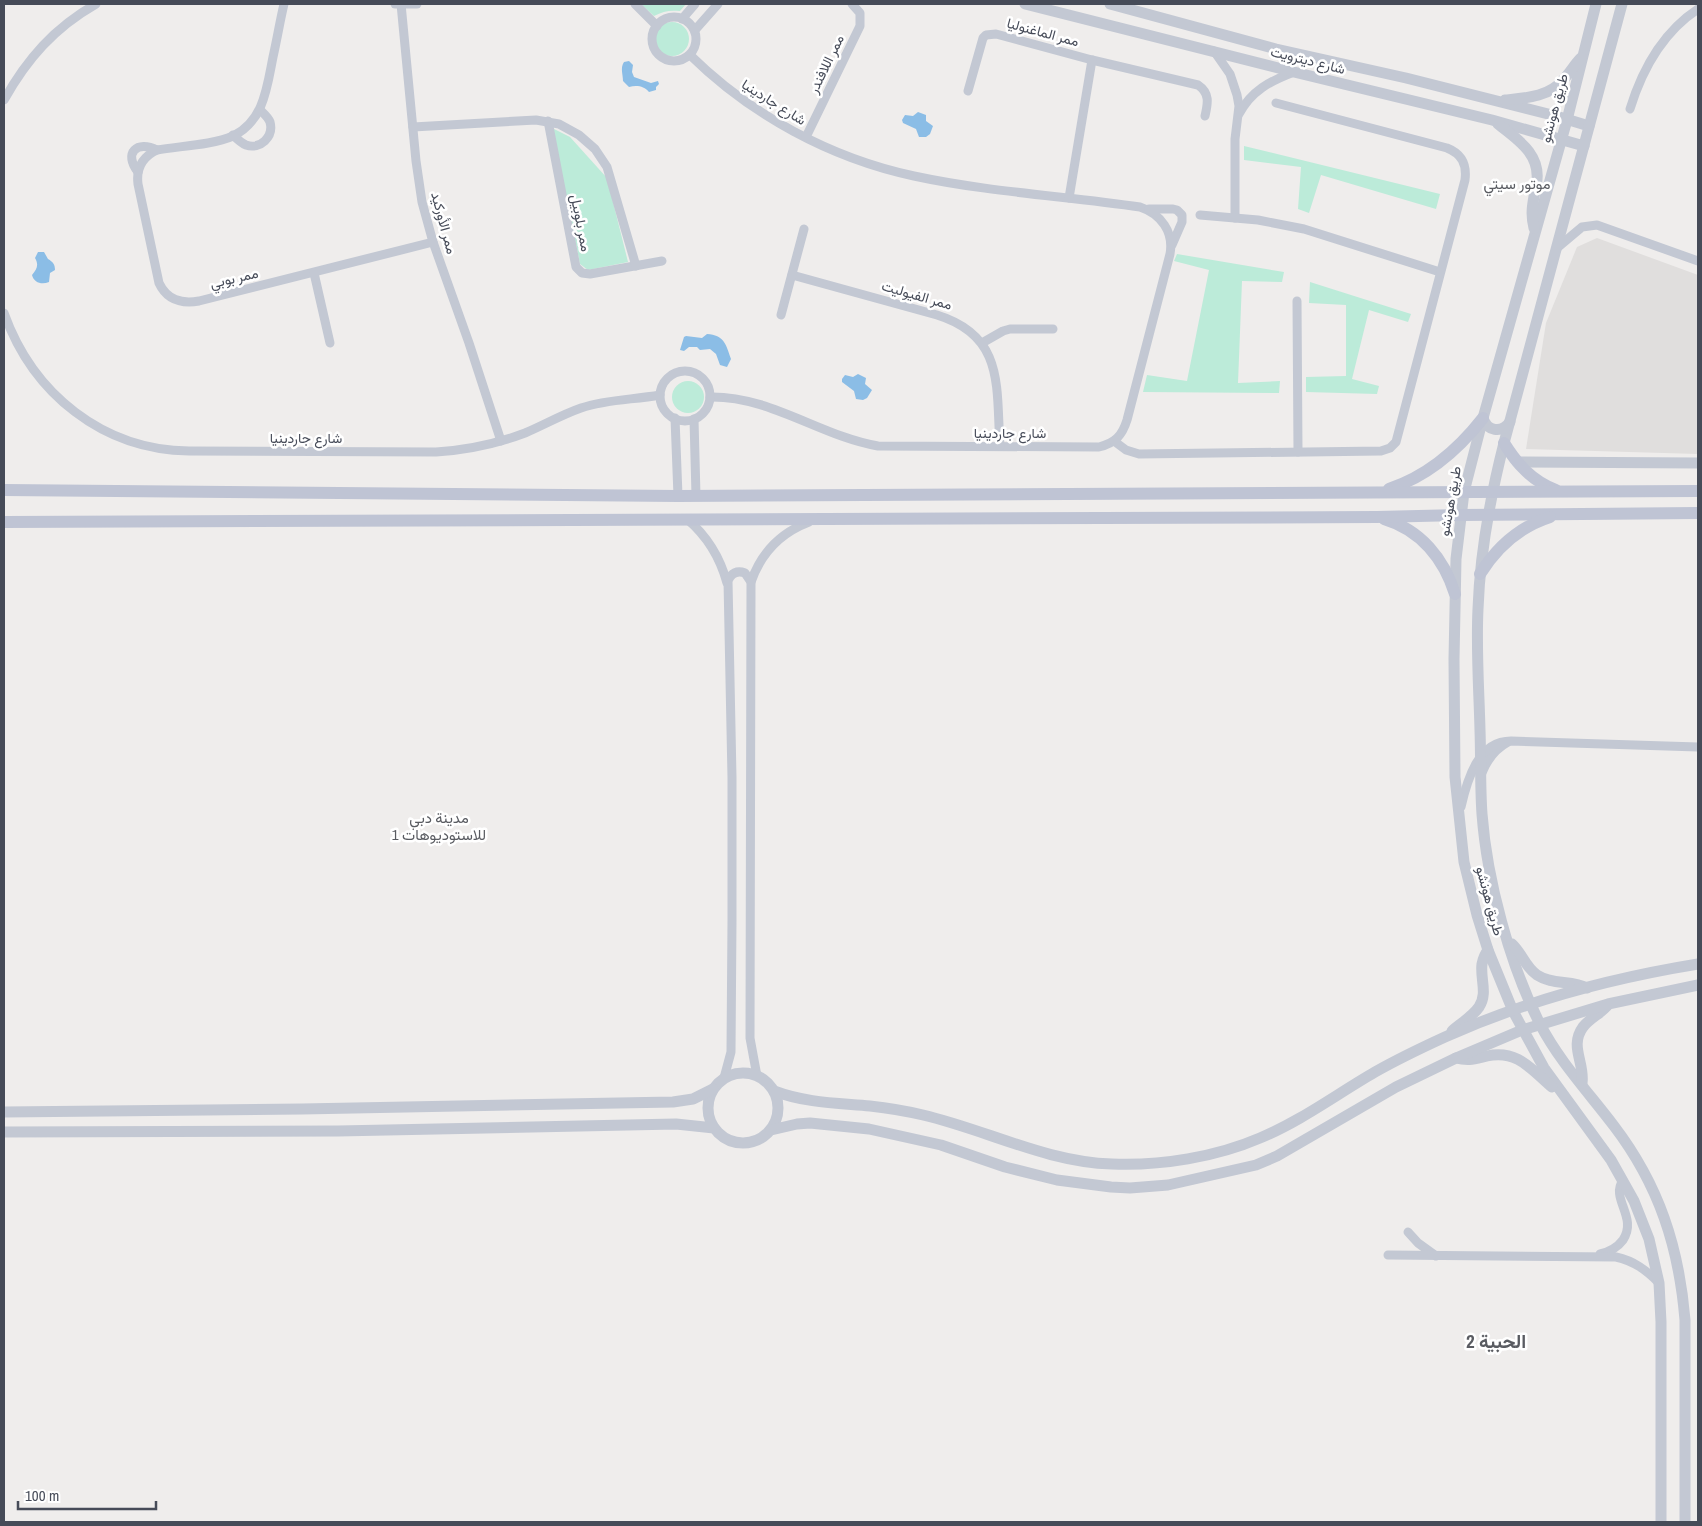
<svg xmlns="http://www.w3.org/2000/svg" width="1702" height="1526" font-family="'Archivo Narrow',Vazirmatn,sans-serif">
  <rect width="100%" height="100%" fill="#efedec"/>
  <polygon fill="#e0dedd" points="1597,238 1698,275 1698,454 1526,449 1546,323 1577,247"/>
  <g fill="#bcebd9">
    <path d="M641,4h45l-6,7c-10,-1 -17,0 -26,5z"/>
    <circle cx="672" cy="39" r="17"/>
    <polygon points="552,128 570,137 607,178 628,262 588,270 580,264"/>
    <polygon points="1244,146 1440,194 1436,209 1321,175 1309,213 1298,209 1301,167 1244,160"/>
    <polygon points="1177,254 1284,272 1282,282 1242,281 1238,383 1280,381 1279,393 1143,392 1147,375 1187,381 1209,270 1174,261"/>
    <polygon points="1310,282 1411,314 1408,322 1369,310 1352,379 1379,386 1377,394 1306,392 1306,377 1346,376 1346,305 1309,303"/>
    <circle cx="688" cy="397" r="16"/>
  </g>
  <g fill="#8bbde6">
    <path d="M629,61l4,4 -1,7 2,5 17,6 7,-2 1,3 -3,3v3l-7,2c-5,-6 -12,-7 -20,-5l-6,-6c0,-7 -3,-13 1,-19z"/>
    <polygon points="918,112 926,115 926,121 933,126 930,134 926,137 919,137 916,129 903,123 902,120 905,115 913,116"/>
    <path d="M38,252h6l4,7c5,3 7,5 7,11l-5,3 -1,9c-7,3 -15,1 -17,-7 5,-6 7,-10 3,-17z"/>
    <path d="M707,334c17,1 19,10 24,25l-4,8 -7,-2 -4,-11 -6,-5 -10,1 -3,-3h-8l-5,4 -4,-1 4,-13 2,-1 16,2z"/>
    <polygon points="858,374 866,378 865,384 872,390 867,398 863,400 856,399 854,391 842,382 842,379 845,375 853,377"/>
  </g>
  <g fill="none" stroke-linecap="round" stroke-linejoin="round">
    <g stroke="#c3c8d3" stroke-width="9">
      <path d="M284,4c-4,17 -7,35 -11,53 -6,30 -9,64 -40,79 -21,9 -53,10 -76,14 -15,7 -21,18 -19,34l21,99c8,17 22,21 40,18l234,-59"/>
      <polyline points="395,4 417,4"/>
      <polyline points="401,4 416,161 422,202 433,242 469,343 501,441"/>
      <polyline points="635,4 657,26"/>
      <circle cx="674" cy="39" r="22"/>
      <polyline points="682,19 695,4"/>
      <polyline points="695,30 718,4"/>
      <polyline points="1214,51 1230,74 1237,95 1239,106 1235,139 1235,218"/>
      <path d="M690,55c61,60 140,103 224,121 74,16 151,20 226,31 21,7 34,25 30,47l-43,166c-5,16 -12,23 -28,27l-221,-1c-58,-10 -107,-50 -168,-49"/>
      <path d="M968,91l15,-53 3,-3 10,-1 96,26 106,25c12,8 10,18 7,31"/>
      <path d="M4,100c23,-41 50,-72 92,-96"/>
      <path d="M1630,109c12,-39 33,-77 68,-100"/>
      <path d="M1239,114c12,-23 31,-33 55,-42"/>
      <polyline points="548,121 576,267 582,273 590,274 662,261"/>
      <polyline points="413,127 536,120 559,124 579,135 595,149 607,167 636,266"/>
      <path d="M233,135c4,4 8,8 13,10 14,5 28,-8 24,-23 -2,-5 -6,-8 -10,-12"/>
      <polyline points="806,137 860,26 860,13 852,4"/>
      <path d="M138,172c-15,-19 -1,-32 19,-22"/>
      <polyline points="1069,198 1092,60"/>
      <polyline points="1149,209 1173,209 1177,210 1182,215 1182,222 1172,245"/>
      <polyline points="1200,215 1258,220 1304,229 1440,272"/>
      <polyline points="1557,248 1582,227 1597,225 1698,261"/>
      <polyline points="314,273 330,343"/>
      <path d="M792,275l145,40c68,21 59,72 63,131"/>
      <polyline points="1297,301 1298,452"/>
      <path d="M4,313c29,81 99,137 185,138l247,1c30,-2 60,-8 89,-19 19,-8 36,-18 56,-25 27,-9 51,-8 79,-13"/>
      <polyline points="781,315 804,229"/>
      <polyline points="982,343 1003,331 1010,329 1053,329"/>
      <circle cx="685" cy="396" r="25"/>
      <polyline points="675,418 678,496"/>
      <polyline points="694,419 696,496"/>
      <path d="M1114,441l12,9 13,4 242,-3 9,-3 6,-6 69,-262c2,-16 -3,-26 -18,-32l-171,-45"/>
      <path d="M687,519c20,17 33,38 40,64"/>
      <path d="M751,582c10,-29 29,-49 58,-60"/>
      <path d="M1482,773c5,-13 13,-24 26,-31"/>
      <path d="M1461,807c6,-27 17,-66 50,-66l187,6"/>
      <path d="M724,1078l7,-26 1,-132v-142l-4,-197c3,-8 9,-11 17,-8l6,9 -1,456 7,38"/>
      <polyline points="1408,1232 1418,1243 1436,1256"/>
      <path d="M1600,1254c9,-2 17,-6 23,-14 15,-23 -13,-41 0,-60"/>
      <path d="M1388,1255l228,2c18,4 30,13 42,25"/>
    </g>
    <g stroke="#c3c8d3" stroke-width="11">
      <polyline points="1025,4 1294,72 1492,120 1584,146"/>
      <polyline points="1110,4 1276,49 1406,78 1556,116 1589,126"/>
      <polyline points="1596,4 1567,120 1483,418 1464,492 1456,559 1454,659 1455,777 1464,862 1477,915 1488,950 1513,1011 1544,1068 1611,1160 1634,1201 1649,1239 1659,1283 1661,1322 1661,1522"/>
      <path d="M1622,4l-118,439c-14,55 -24,109 -26,166 -2,40 1,81 2,121 1,28 0,56 2,84 5,67 28,151 58,210 19,37 49,69 74,102 45,59 65,121 71,194v202"/>
      <path d="M1505,100c21,-2 44,-3 58,-20 7,-7 11,-15 18,-22"/>
      <path d="M1498,124c21,16 45,32 38,62 -3,16 -6,27 -2,42"/>
      <path d="M1483,418c4,13 18,16 27,4"/>
      <polyline points="1517,462 1698,463"/>
      <path d="M1512,944c10,9 13,23 25,31 15,10 35,5 50,13"/>
      <path d="M1452,1031c9,-8 20,-14 27,-24 9,-14 1,-28 3,-43 1,-5 3,-10 6,-14"/>
      <path d="M1456,1058c12,3 20,1 31,-2 30,-7 45,14 65,31"/>
      <circle cx="743" cy="1108" r="35"/>
      <path d="M1582,1083c3,-20 -13,-37 1,-56 7,-9 17,-13 24,-21"/>
      <path d="M774,1091c32,12 63,12 96,15 18,2 36,5 53,9 64,15 123,47 189,49 49,2 104,-7 148,-26 41,-17 77,-44 115,-66 23,-13 46,-24 70,-35 80,-36 167,-59 253,-73"/>
      <polyline points="4,1112 302,1109 673,1102 693,1099 713,1089"/>
      <polyline points="771,1130 797,1124 810,1123 869,1129 941,1145 1005,1167 1057,1180 1111,1187 1130,1188 1168,1185 1256,1165 1277,1156 1396,1087 1456,1058 1522,1030 1608,1004 1698,985"/>
      <polyline points="4,1132 338,1131 676,1124 714,1128"/>
    </g>
    <g stroke="#bfc4d4" stroke-width="12">
      <path d="M1504,443c13,21 28,38 52,47"/>
      <path d="M1389,489c39,-13 69,-39 94,-71"/>
      <polyline points="4,490 678,496 1698,491"/>
      <path d="M1384,519c37,11 60,40 71,75"/>
      <polyline points="4,522 1377,517 1460,515 1698,513"/>
      <path d="M1480,574c17,-27 39,-47 70,-57"/>
    </g>
  </g>
  <g text-anchor="middle" stroke-width="5" stroke-linejoin="round" paint-order="stroke">
    <g font-size="14" fill="#464b58" stroke="#fff">
      <text transform="translate(1043 32) rotate(15)" y="5">ممر الماغنوليا</text>
      <text transform="translate(1308 60) rotate(14)" y="5">شارع ديترويت</text>
      <text transform="translate(826 64) rotate(-64)" y="5">ممر اللافندر</text>
      <text transform="translate(774 102) rotate(32)" y="5">شارع جاردينيا</text>
      <text transform="translate(1554 108) rotate(-75)" y="5">طريق هونشو</text>
      <text transform="translate(444 223) rotate(75)" y="5">ممر الأوركيد</text>
      <text transform="translate(581 223) rotate(79)" y="5">ممر بلوبيل</text>
      <text transform="translate(234 278) rotate(-13)" y="5">ممر بوبي</text>
      <text transform="translate(917 295) rotate(16)" y="5">ممر الفيوليت</text>
      <text x="1010" y="438">شارع جاردينيا</text>
      <text x="306" y="443">شارع جاردينيا</text>
      <text transform="translate(1450 501) rotate(-80)" y="5">طريق هونشو</text>
      <text transform="translate(1490 901) rotate(75)" y="5">طريق هونشو</text>
    </g>
    <g font-size="15" fill="#595b61" stroke="#fff">
      <text x="1517" y="189">موتور سيتي</text>
      <text x="439" y="823">مدينة دبي<tspan x="439" dy="17">للاستوديوهات 1</tspan></text>
    </g>
    <g font-size="19" font-weight="bold" fill="#595b61" stroke="#fff">
      <text x="1496" y="1348">الحبية 2</text>
    </g>
  </g>
  <rect width="1702" height="1526" fill="none" stroke="#464b58" stroke-width="10"/>
  <path d="M18 1501v8h138v-8" fill="none" stroke="#464b58" stroke-width="2.5"/>
  <text x="25" y="1501" font-size="15" fill="#464b58" stroke="#ffffff" stroke-width="4" paint-order="stroke">100 m</text>
</svg>
